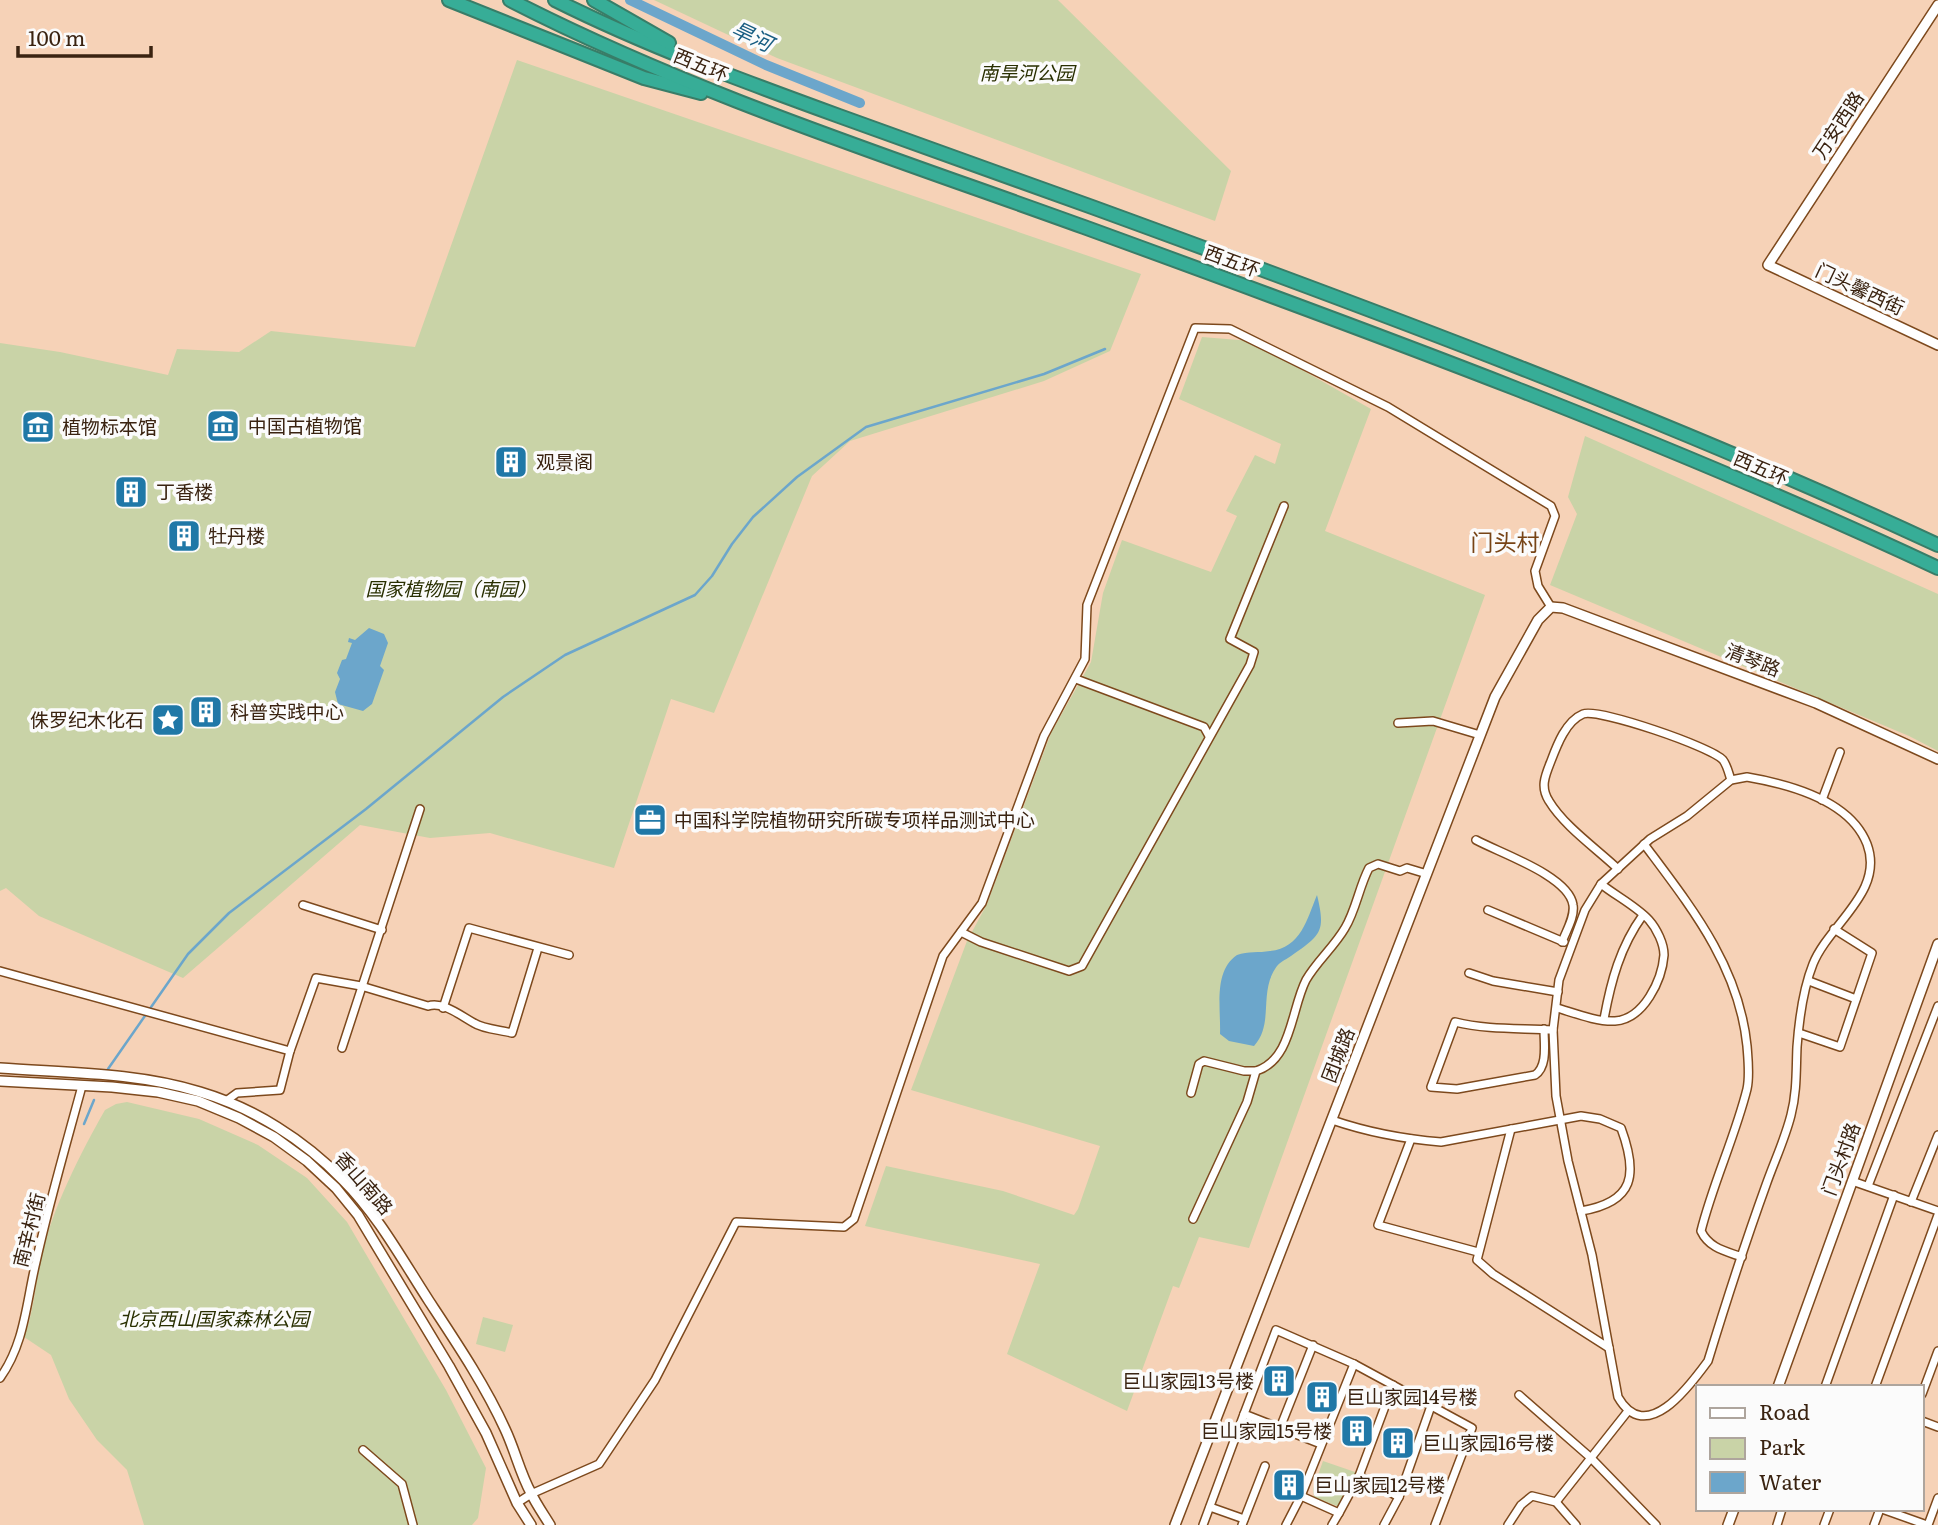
<svg xmlns="http://www.w3.org/2000/svg" width="1938" height="1525" font-family="Literata,'Noto Sans SC',serif">
  <rect width="100%" height="100%" fill="#f6d2b7"/>
  <g fill="#c9d3a7">
    <polygon points="654,0 1058,0 1231,171 1215,221 777,58"/>
    <polygon points="517,60 1141,274 1110,351 1044,381 850,441 812,476 714,713 671,699 614,868 490,833 430,838 360,825 183,978 39,916 6,888 0,891 0,343 60,352 168,375 177,349 239,352 271,331 415,347"/>
    <polygon points="1202,337 1251,341 1371,409 1325,531 1485,595 1249,1248 1199,1237 1179,1288 1173,1286 1127,1411 1007,1354 1040,1264 865,1226 886,1166 1003,1191 1074,1215 1078,1209 1100,1146 911,1090 967,941 987,904 1051,733 1091,662 1103,593 1122,540 1211,572 1237,516 1226,511 1255,455 1275,464 1281,444 1179,399"/>
    <polygon points="1585,436 1938,594 1938,751 1909,736 1550,585 1577,514 1568,497"/>
    <path d="M127,1102l72,17 59,26 49,33 40,44 99,168 40,78 -8,50 -6,7h-328l-17,-55 -30,-30 -28,-41 -18,-44 -27,-18c10,-25 11,-52 17,-79 11,-49 39,-104 64,-148l11,-6z"/>
    <polygon points="483,1317 513,1325 505,1352 476,1344"/>
    <polygon points="1323,1461 1358,1473 1342,1508 1314,1497 1313,1489"/>
  </g>
  <g fill="#6ca6cb">
    <polygon points="369,628 384,634 388,643 380,666 384,670 372,704 363,711 338,704 335,692 340,679 337,673 342,660 346,659 352,643 348,642 349,638 355,640"/>
    <path d="M1317,895c9,37 4,40 -26,61 -6,4 -13,7 -16,13 -16,25 -1,55 -21,77l-25,-5 -9,-7c1,-25 -7,-63 17,-79 11,-4 22,-2 33,-4 31,-3 37,-32 47,-56z"/>
  </g>
  <g fill="none" stroke-linecap="round" stroke-linejoin="round">
    <g stroke="#6ca6cb" stroke-width="2.5">
      <polyline points="108,1069 188,954 229,913 366,809 503,697 565,655 695,595 712,576 732,544 753,517 797,477 866,427 1044,374 1105,349"/>
      <polyline points="84,1124 94,1100"/>
    </g>
    <polyline stroke="#6ca6cb" stroke-width="10" points="630,0 766,65 860,103"/>
    <defs>
      <g id="minor">
        <polyline points="1076,679 1204,727 1209,736"/>
        <polyline points="1398,723 1433,721 1480,735"/>
        <path d="M1747,777c41,7 103,23 120,67 18,48 -38,80 -54,120 -10,25 -14,56 -16,83 -1,23 0,45 -6,68 -6,24 -17,47 -25,70 -21,58 -40,117 -58,176 -19,26 -62,85 -90,36l-26,-142 -24,-94 -12,-65 -3,-66 6,-50 26,-70 16,-26 49,-45 37,-23 44,-36z"/>
        <polyline points="1822,800 1840,752"/>
        <path d="M1476,840c24,13 93,36 97,65 2,12 -7,26 -11,37"/>
        <path d="M1644,844c47,63 95,122 103,202 1,13 3,30 0,43 -12,48 -34,94 -46,142 8,17 24,20 41,26"/>
        <path d="M1618,869c-21,-20 -54,-43 -69,-68 -9,-14 -4,-25 2,-40 6,-16 15,-40 32,-47 15,-6 129,33 140,46 4,5 6,14 8,20"/>
        <polyline points="303,905 382,930"/>
        <polyline points="1488,910 1564,942"/>
        <polyline points="961,932 981,942 1069,971 1082,966 1250,665 1254,652 1230,639 1284,506"/>
        <polyline points="0,971 290,1051"/>
        <polyline points="1469,973 1493,981 1558,992"/>
        <polyline points="1809,981 1856,999"/>
        <polyline points="443,1008 469,928 569,955"/>
        <path d="M1557,1008c17,5 40,14 58,13 29,-2 47,-41 49,-66 0,-11 -7,-26 -15,-35 -13,-14 -33,-24 -48,-36"/>
        <path d="M1604,1019c7,-38 16,-72 39,-104"/>
        <path d="M1544,1029c0,15 4,37 -9,46l-78,14 -26,-2 24,-65c32,8 65,6 98,8"/>
        <polyline points="1799,1033 1840,1047 1872,953 1834,929"/>
        <polyline points="342,1048 420,809"/>
        <polyline points="1191,1093 1199,1064 1204,1061 1244,1071 1256,1071"/>
        <path d="M226,1101l11,-8 43,-3 10,-39 26,-73 45,8 67,20c15,-5 33,10 46,17 9,6 27,7 38,10l26,-85"/>
        <path d="M1332,1120c35,12 72,19 109,22l140,-26 19,3 21,9c17,46 14,74 -40,83"/>
        <polyline points="1511,1129 1477,1260 1493,1274 1609,1348"/>
        <polyline points="1411,1139 1378,1225 1478,1252"/>
        <polyline points="1852,1181 1938,1211"/>
        <polyline points="1868,1186 1938,1006"/>
        <polyline points="1911,1202 1938,1135"/>
        <path d="M1193,1219l54,-117 9,-31c36,-11 35,-62 50,-91 11,-19 28,-33 39,-52 11,-18 14,-41 24,-60l9,-4 22,7 7,-3 20,6"/>
        <polyline points="1354,1364 1472,1428 1435,1525"/>
        <path d="M0,1378c25,-35 26,-75 36,-116 13,-59 30,-117 46,-176"/>
        <polyline points="1825,1387 1894,1195"/>
        <polyline points="1875,1387 1938,1215"/>
        <polyline points="1922,1394 1938,1351"/>
        <polyline points="1519,1395 1591,1458 1656,1525"/>
        <polyline points="1922,1421 1938,1427"/>
        <polyline points="1280,1428 1313,1345"/>
        <polyline points="363,1450 402,1484 413,1525"/>
        <polyline points="1359,1476 1399,1497"/>
        <polyline points="1301,1496 1354,1364 1276,1330 1244,1414 1321,1444"/>
        <polyline points="1556,1502 1628,1411"/>
        <polyline points="517,1503 531,1494 599,1464 655,1380 736,1222 844,1227 854,1219 943,956 982,903 1044,736 1085,659 1087,605 1195,328 1230,329 1388,407 1551,506 1555,516 1535,571 1538,586 1551,607"/>
        <polyline points="1210,1507 1244,1519"/>
        <polyline points="1882,1509 1927,1525"/>
        <polyline points="1339,1513 1359,1476 1393,1385"/>
        <polyline points="1203,1525 1244,1414"/>
        <polyline points="1242,1525 1265,1466"/>
        <polyline points="1286,1525 1301,1496 1339,1513 1332,1525"/>
        <polyline points="1384,1525 1399,1497 1431,1406"/>
        <polyline points="1508,1525 1521,1505 1532,1496 1556,1502 1576,1525"/>
        <polyline points="1777,1525 1782,1509"/>
        <polyline points="1824,1525 1830,1509"/>
        <polyline points="1874,1525 1880,1509"/>
        <polyline points="1928,1525 1938,1498"/>
      </g>
      <g id="tertiary">
        <polyline points="1938,5 1768,265 1938,345"/>
        <path d="M0,1068c66,5 136,4 200,24 54,16 104,48 143,88 35,35 60,81 86,121 27,41 56,84 76,128 10,21 15,44 26,64 5,11 13,22 19,32"/>
        <polyline points="0,1081 112,1087 158,1092 198,1101 239,1118 274,1137 307,1161 336,1188 358,1215 449,1366 486,1433 517,1503 531,1525"/>
        <polyline points="1778,1387 1938,944"/>
        <polyline points="1175,1525 1495,697 1538,620 1551,607 1563,608 1816,703 1938,759"/>
        <polyline points="1728,1525 1734,1509"/>
      </g>
      <g id="motorway">
        <polyline points="449,0 644,78 701,93"/>
        <path d="M510,0c183,94 381,157 574,227 288,105 576,211 854,341"/>
        <path d="M555,0c92,46 188,81 284,116 84,30 168,61 253,91 285,104 570,210 846,338"/>
        <polyline points="594,0 669,43"/>
      </g>
    </defs>
    <use href="#minor" stroke="#7d491d" stroke-width="10"/>
    <use href="#tertiary" stroke="#7d491d" stroke-width="12"/>
    <use href="#motorway" stroke="#387d68" stroke-width="16"/>
    <use href="#minor" stroke="#fff" stroke-width="7"/>
    <use href="#tertiary" stroke="#fff" stroke-width="9"/>
    <use href="#motorway" stroke="#37ad97" stroke-width="12"/>
  </g>
  <defs>
    <symbol id="museum-square" viewBox="-11 -11 22 22"><rect x="-9" y="-9" width="18" height="18" rx="4" fill="#2078a7" stroke="#fbfbfb"/><path d="M0-6L6-3V-2H-6V-3ZM-5-1h2V3h-2ZM-1-1h2V3h-2ZM3-1h2V3H3ZM-6 4H6V6H-6Z" fill="#fff"/></symbol>
    <symbol id="building-square" viewBox="-11 -11 22 22"><rect x="-9" y="-9" width="18" height="18" rx="4" fill="#2078a7" stroke="#fbfbfb"/><path d="M-4-6H4V6H1V3H-1V6H-4ZM-2.5-4.3h1.7v1.8h-1.7ZM.8-4.3h1.7v1.8H.8ZM-2.5-1h1.7V.8h-1.7ZM.8-1h1.7V.8H.8Z" fill="#fff"/></symbol>
    <symbol id="sight-square" viewBox="-11 -11 22 22"><rect x="-9" y="-9" width="18" height="18" rx="4" fill="#2078a7" stroke="#fbfbfb"/><path d="M0-6L1.8-2.2L6-1.7L2.9 1.2L3.7 5.4L0 3.3L-3.7 5.4L-2.9 1.2L-6-1.7L-1.8-2.2Z" fill="#fff"/></symbol>
    <symbol id="office-square" viewBox="-11 -11 22 22"><rect x="-9" y="-9" width="18" height="18" rx="4" fill="#2078a7" stroke="#fbfbfb"/><path d="M-6-3h4V-5.5h4V-3h4V5H-6ZM-1-4.5V-3h2v-1.5ZM-6 0V1H6V0Z" fill="#fff"/></symbol>
  </defs>
  <g fill-rule="evenodd">
    <use href="#museum-square" x="204" y="407" width="38" height="38"/>
    <use href="#museum-square" x="19" y="408" width="38" height="38"/>
    <use href="#building-square" x="492" y="443" width="38" height="38"/>
    <use href="#building-square" x="112" y="473" width="38" height="38"/>
    <use href="#building-square" x="165" y="517" width="38" height="38"/>
    <use href="#building-square" x="187" y="693" width="38" height="38"/>
    <use href="#sight-square" x="149" y="701" width="38" height="38"/>
    <use href="#office-square" x="631" y="801" width="38" height="38"/>
    <use href="#building-square" x="1260" y="1362" width="38" height="38"/>
    <use href="#building-square" x="1303" y="1378" width="38" height="38"/>
    <use href="#building-square" x="1338" y="1412" width="38" height="38"/>
    <use href="#building-square" x="1379" y="1424" width="38" height="38"/>
    <use href="#building-square" x="1270" y="1466" width="38" height="38"/>
  </g>
  <g text-anchor="middle" stroke-width="7" stroke-linejoin="round" paint-order="stroke">
    <g font-size="19" fill="#3a2311" stroke="#fbfbfb">
      <text transform="translate(701 65) rotate(22)" y="7">西五环</text>
      <text transform="translate(1838 125) rotate(-57)" y="7">万安西路</text>
      <text transform="translate(1232 261) rotate(20)" y="7">西五环</text>
      <text transform="translate(1860 289) rotate(25)" y="7">门头馨西街</text>
      <text transform="translate(1761 468) rotate(23)" y="7">西五环</text>
      <text transform="translate(1753 660) rotate(21)" y="7">清琴路</text>
      <text transform="translate(1338 1055) rotate(-69)" y="7">团城路</text>
      <text transform="translate(1841 1159) rotate(-70)" y="7">门头村路</text>
      <text transform="translate(364 1183) rotate(49)" y="7">香山南路</text>
      <text transform="translate(29 1230) rotate(-76)" y="7">南辛村街</text>
    </g>
    <g font-size="19" font-style="italic" fill="#292f01" stroke="#fbfbfb">
      <text x="1027" y="80">南旱河公园</text>
      <text x="451" y="596">国家植物园（南园）</text>
      <text x="214" y="1326">北京西山国家森林公园</text>
    </g>
    <g font-size="19" fill="#3a2311" stroke="#fbfbfb" text-anchor="start">
      <text x="248" y="433">中国古植物馆</text>
      <text x="62" y="434">植物标本馆</text>
      <text x="536" y="469">观景阁</text>
      <text x="156" y="499">丁香楼</text>
      <text x="208" y="543">牡丹楼</text>
      <text x="230" y="719">科普实践中心</text>
      <text x="144" y="727" text-anchor="end">侏罗纪木化石</text>
      <text x="674" y="827">中国科学院植物研究所碳专项样品测试中心</text>
      <text x="1254" y="1388" text-anchor="end">巨山家园13号楼</text>
      <text x="1346" y="1404">巨山家园14号楼</text>
      <text x="1332" y="1438" text-anchor="end">巨山家园15号楼</text>
      <text x="1422" y="1450">巨山家园16号楼</text>
      <text x="1314" y="1492">巨山家园12号楼</text>
    </g>
    <g font-size="21" font-style="italic" fill="#185d82" stroke="#fbfbfb">
      <text transform="translate(752 37) rotate(25)" y="7">旱河</text>
    </g>
    <g font-size="23" fill="#774416" stroke="#fbfbfb">
      <text x="1505" y="551">门头村</text>
    </g>
  </g>
  <rect x="1696" y="1385" width="228" height="126" fill="#fbfbfb" stroke="#aea59d" stroke-width="2"/>
  <rect x="1710" y="1408" width="35" height="10" fill="#ffffff" stroke="#aea59d" stroke-width="2"/>
  <text x="1759" y="1420" font-size="21" fill="#3a2311">Road</text>
  <rect x="1710" y="1438" width="35" height="21" fill="#c9d3a7" stroke="#aea59d" stroke-width="2"/>
  <text x="1759" y="1455" font-size="21" fill="#3a2311">Park</text>
  <rect x="1710" y="1472" width="35" height="21" fill="#6ca6cb" stroke="#aea59d" stroke-width="2"/>
  <text x="1759" y="1490" font-size="21" fill="#3a2311">Water</text>
  <path d="M18 46v10h133v-10" fill="none" stroke="#3a2311" stroke-width="3.5"/>
  <text x="28" y="46" font-size="21" fill="#3a2311" stroke="#fbfbfb" stroke-width="5" paint-order="stroke">100 m</text>
</svg>
